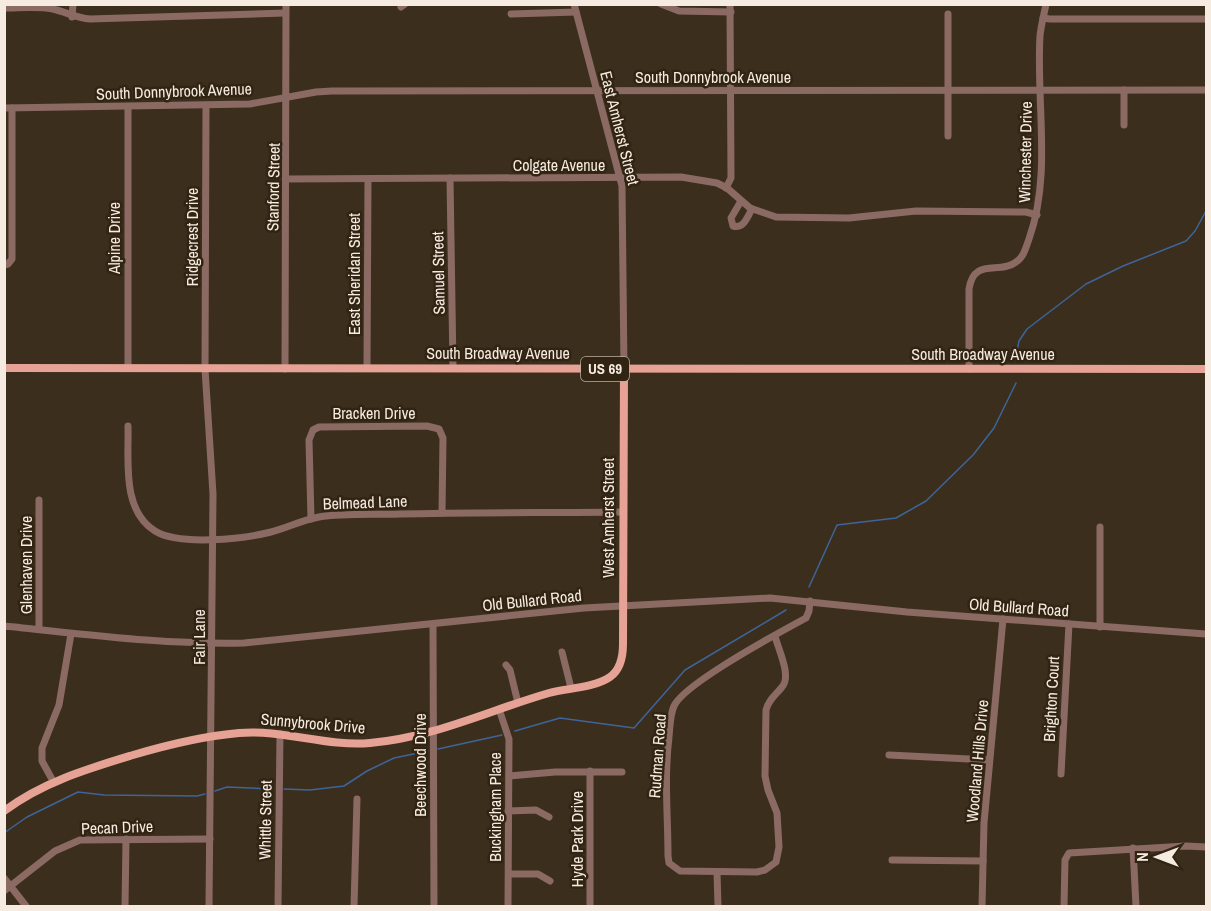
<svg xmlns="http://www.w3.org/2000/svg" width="1211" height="911" font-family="'Archivo Narrow',sans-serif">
  <rect width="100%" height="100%" fill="#3c2e1c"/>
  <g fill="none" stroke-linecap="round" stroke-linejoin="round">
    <g stroke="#3d659b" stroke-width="1.5">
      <polyline points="1016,356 1019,341 1027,329 1086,284 1123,266 1186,241 1195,231 1206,211"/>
      <polyline points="809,587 837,525 896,518 926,501 973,455 994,428 1016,383"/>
      <polyline points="515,731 560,718 634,728 685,670 786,610"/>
      <polyline points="438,749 502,735"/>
      <polyline points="284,789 310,790 344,786 367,771 394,758 428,751"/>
      <polyline points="215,791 227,787 273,789"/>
      <polyline points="4,833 27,817 78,792 104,795 197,796 205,794"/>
    </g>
    <g stroke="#8b6a64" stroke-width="7">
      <polyline points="574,4 622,186 624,369"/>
      <polyline points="661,4 679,11 731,12"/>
      <polyline points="401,7 405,4"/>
      <path d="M4,8c16,0 33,-2 49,1 13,3 23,9 37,10l195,-6"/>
      <polyline points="511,14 576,12"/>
      <polyline points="948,14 948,136"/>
      <polyline points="72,17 73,4"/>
      <polyline points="1043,18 1050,19 1206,19"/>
      <polyline points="206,106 205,369 213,494 209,906"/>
      <polyline points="4,108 250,104 316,92 332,91 1206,90"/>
      <polyline points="1124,125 1124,90"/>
      <polyline points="450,178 453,368"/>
      <polyline points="286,179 681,177 717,183 727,188 750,208 776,217 849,218 916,211 1026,212 1037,215"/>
      <polyline points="726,188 731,178 730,4"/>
      <path d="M741,201l-10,17 2,8c11,3 14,-9 19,-17"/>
      <polyline points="4,265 8,264 12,259 12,108"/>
      <polyline points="128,368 128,107"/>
      <polyline points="367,368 368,179"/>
      <polyline points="285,369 286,4"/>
      <path d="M969,369v-80c5,-32 30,-14 47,-27 8,-5 10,-15 13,-23 23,-65 7,-135 11,-203 1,-11 4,-21 6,-32"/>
      <path d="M128,426c1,33 -7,84 27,105 24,15 88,8 116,1 16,-4 31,-12 48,-15 24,-4 56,-2 81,-3 74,-2 149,-1 223,-2"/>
      <polyline points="39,500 39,629"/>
      <polyline points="311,519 309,440 313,430 319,427 427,426 439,429 443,438 442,513"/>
      <polyline points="1100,527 1100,627"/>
      <polyline points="433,624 434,906"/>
      <path d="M4,626c80,8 160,19 240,17l340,-35 186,-10 137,14 299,22"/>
      <path d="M775,636c3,13 17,40 7,51 -7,9 -13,12 -16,23l-1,66 3,14 9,23 2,34 -3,15 -11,8 -8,2 -77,-1 -11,-8 -1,-7c0,-39 -4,-79 1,-119 1,-10 1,-22 5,-31 10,-22 106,-74 132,-88l3,-7 1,-10"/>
      <polyline points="562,652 571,688"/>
      <polyline points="506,665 510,670 518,703"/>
      <polyline points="499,709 509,739 508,906"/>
      <polyline points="889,755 989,760"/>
      <polyline points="1061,774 1069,624"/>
      <polyline points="509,776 555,772 622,772"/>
      <polyline points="53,781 42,761 42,748 59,705 71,634"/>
      <polyline points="508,811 536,810 549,817"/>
      <polyline points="1133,848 1136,906"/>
      <polyline points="892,860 983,861"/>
      <polyline points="717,872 718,906"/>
      <polyline points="509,874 538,874 550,881"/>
      <polyline points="4,878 26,906"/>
      <polyline points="4,891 55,851 80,840 210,839"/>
      <polyline points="125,906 126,839"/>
      <polyline points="278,906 280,734"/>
      <polyline points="354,906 357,799"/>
      <polyline points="590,906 590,771"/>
      <polyline points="982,906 984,823 1003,619"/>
      <polyline points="1064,906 1065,860 1069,853 1186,846 1206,847"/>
    </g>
    <g stroke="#e5a295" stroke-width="8">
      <polyline points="4,368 1206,369"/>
      <path d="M4,811c39,-29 83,-42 129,-56 34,-10 70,-19 106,-22 44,-4 87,14 131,10 62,-5 120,-33 179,-50 19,-5 45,-5 61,-16 10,-7 13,-21 13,-33l1,-275"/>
    </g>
  </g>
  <g text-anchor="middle" stroke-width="5" stroke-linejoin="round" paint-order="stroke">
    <rect fill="#322413" stroke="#baafa2" stroke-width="1.5" x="581" y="357" width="48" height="24" rx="4.5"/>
    <g font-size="15" font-weight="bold" fill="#f5ebe0">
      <text x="605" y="374">US 69</text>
    </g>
    <g font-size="16" fill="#f5ebe0" stroke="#322413">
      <text x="713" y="83">South Donnybrook Avenue</text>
      <text transform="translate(174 91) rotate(-2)" y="6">South Donnybrook Avenue</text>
      <text transform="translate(620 128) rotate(76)" y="6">East Amherst Street</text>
      <text transform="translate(1025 152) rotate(-89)" y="6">Winchester Drive</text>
      <text x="559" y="171">Colgate Avenue</text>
      <text transform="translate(273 187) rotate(-89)" y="6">Stanford Street</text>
      <text transform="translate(192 237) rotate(-90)" y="6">Ridgecrest Drive</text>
      <text transform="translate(114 238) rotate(-90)" y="6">Alpine Drive</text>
      <text transform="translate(438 273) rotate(-91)" y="6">Samuel Street</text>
      <text transform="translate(354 274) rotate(-90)" y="6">East Sheridan Street</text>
      <text x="498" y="359">South Broadway Avenue</text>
      <text x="983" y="360">South Broadway Avenue</text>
      <text x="374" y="419">Bracken Drive</text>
      <text transform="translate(365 502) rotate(-2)" y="6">Belmead Lane</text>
      <text transform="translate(608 518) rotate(-90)" y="6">West Amherst Street</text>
      <text transform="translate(26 565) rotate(-90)" y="6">Glenhaven Drive</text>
      <text transform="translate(532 600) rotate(-6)" y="6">Old Bullard Road</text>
      <text transform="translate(1019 607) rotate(4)" y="6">Old Bullard Road</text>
      <text transform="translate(199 637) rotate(-90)" y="6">Fair Lane</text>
      <text transform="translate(1051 699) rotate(-87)" y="6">Brighton Court</text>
      <text transform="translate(313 723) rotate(5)" y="6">Sunnybrook Drive</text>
      <text transform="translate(657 756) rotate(-86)" y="6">Rudman Road</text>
      <text transform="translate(977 761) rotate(-85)" y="6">Woodland Hills Drive</text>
      <text transform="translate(420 765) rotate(-90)" y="6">Beechwood Drive</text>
      <text transform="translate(495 807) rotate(-90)" y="6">Buckingham Place</text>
      <text transform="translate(265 820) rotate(-89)" y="6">Whittle Street</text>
      <text transform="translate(117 827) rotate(-2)" y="6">Pecan Drive</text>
      <text transform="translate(577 839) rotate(-90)" y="6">Hyde Park Drive</text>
    </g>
  </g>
  <rect width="1211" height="911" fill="none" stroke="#f5ebe0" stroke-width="12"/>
  <g transform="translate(1157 857) rotate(270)" stroke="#322413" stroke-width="4.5" paint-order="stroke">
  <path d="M0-4.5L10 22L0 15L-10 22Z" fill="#f5ebe0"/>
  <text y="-9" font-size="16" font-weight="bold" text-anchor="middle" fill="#f5ebe0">N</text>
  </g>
</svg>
